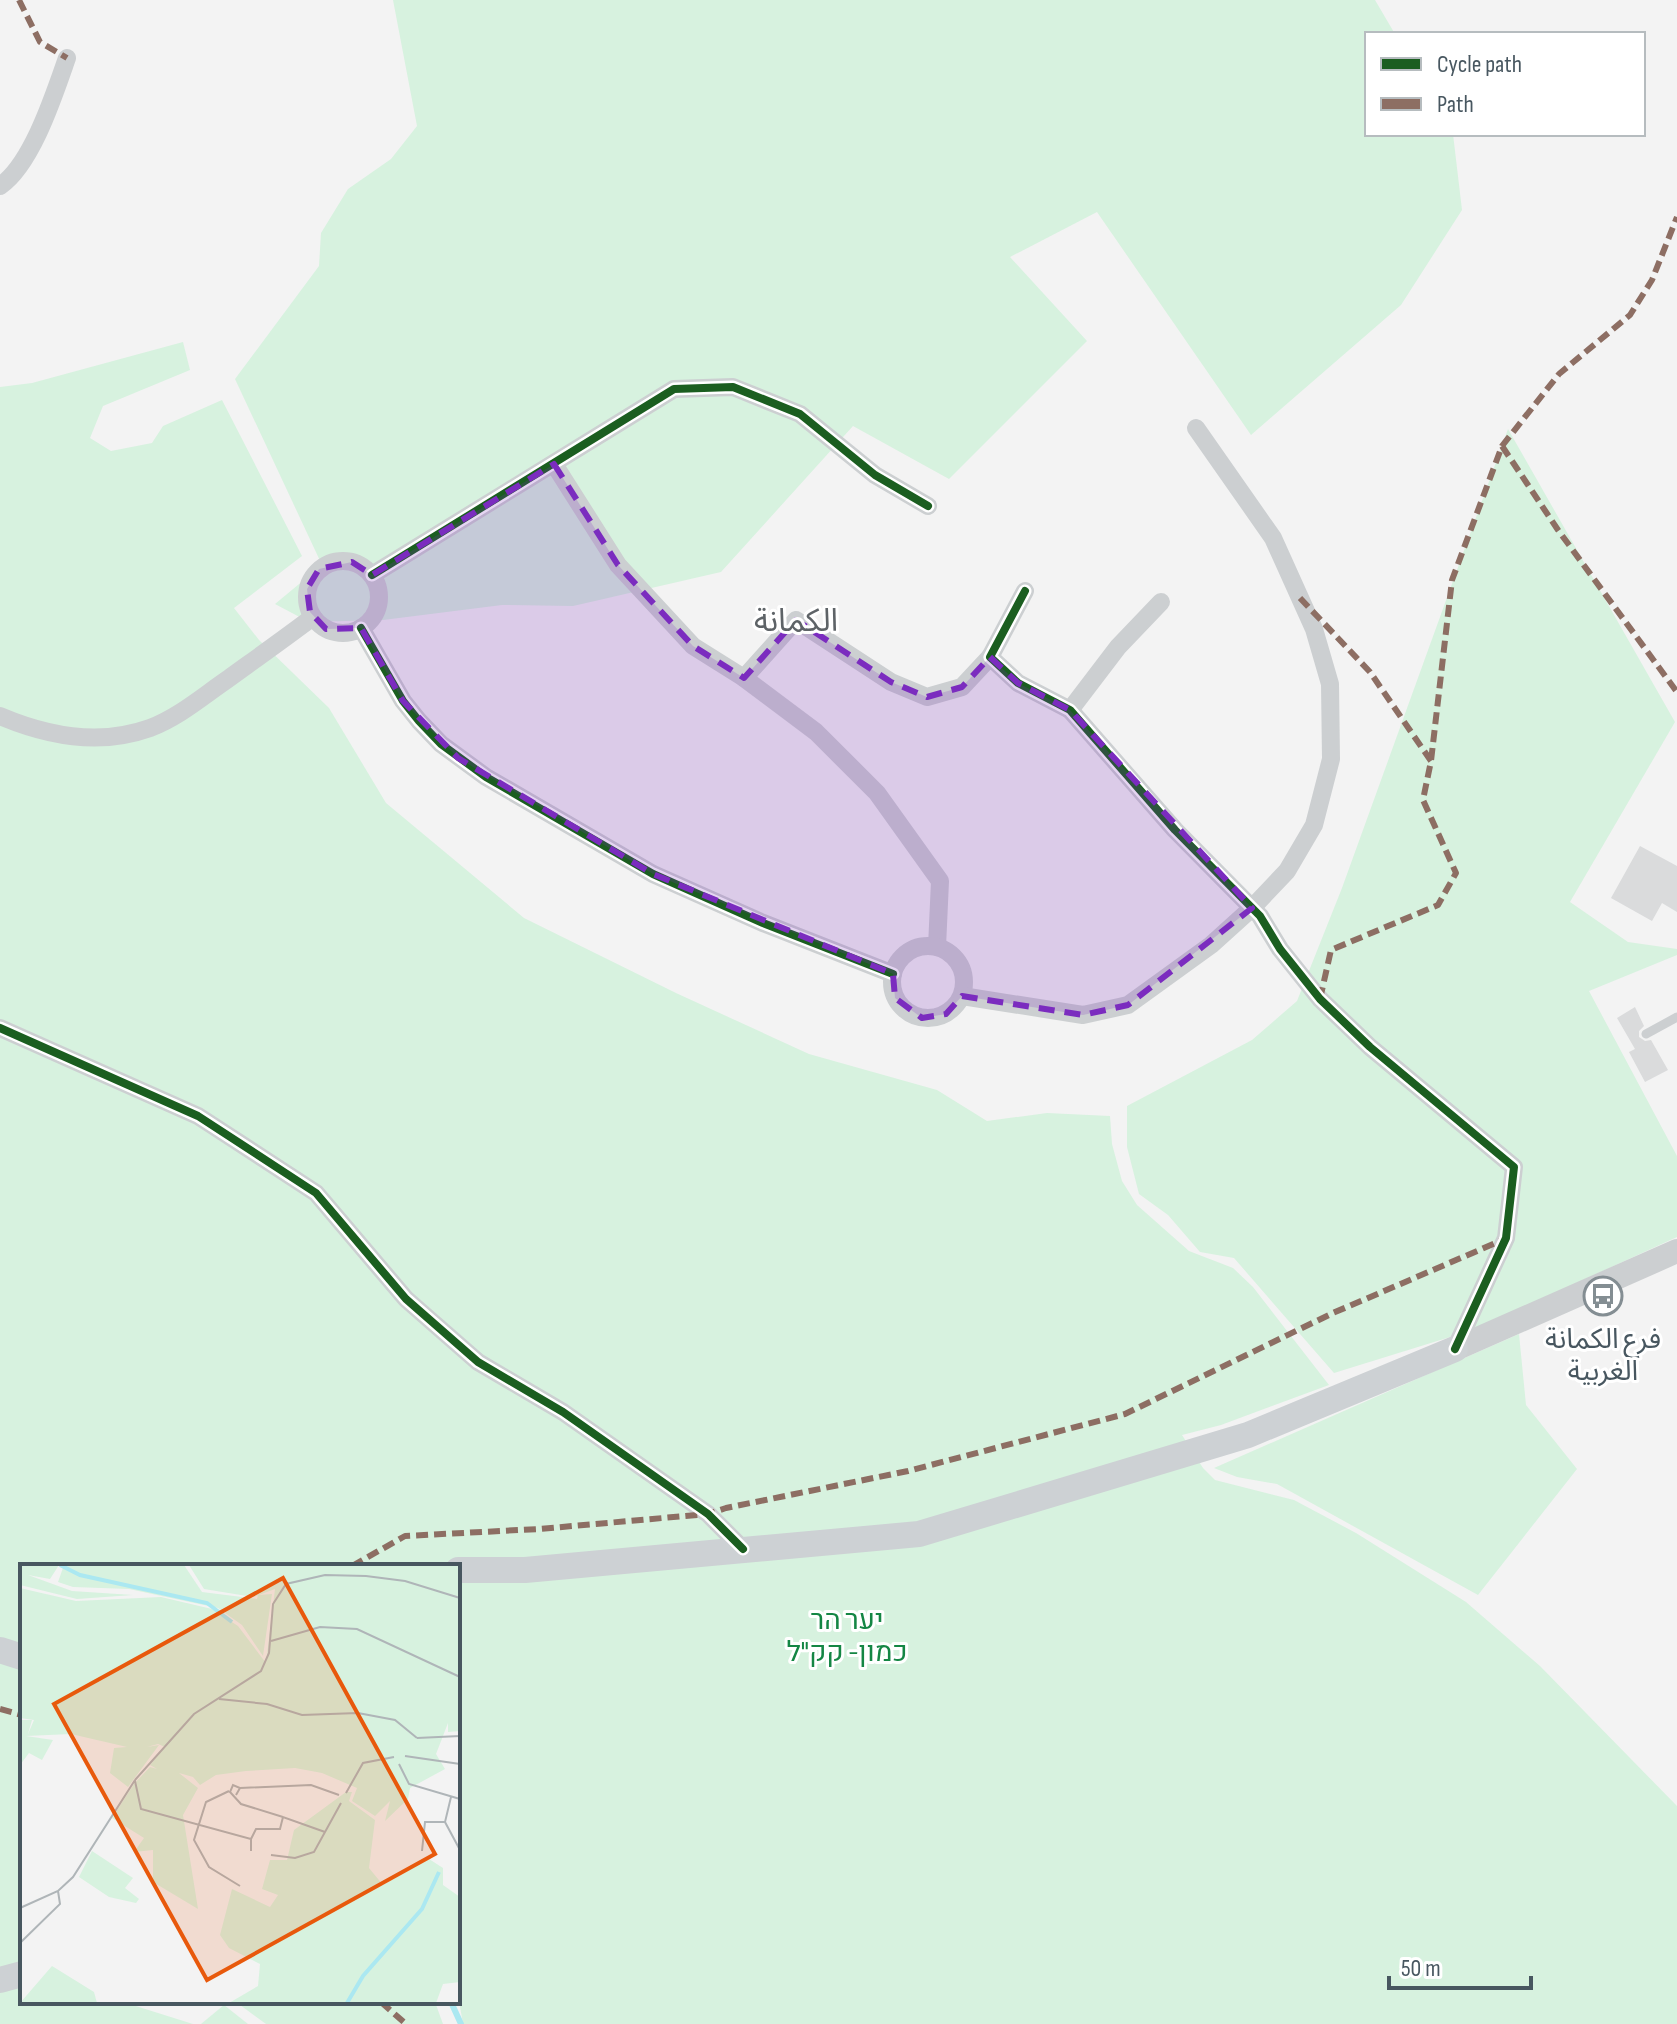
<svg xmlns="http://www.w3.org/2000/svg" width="1677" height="2024" font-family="'Sofia Sans Condensed','Noto Sans Arabic',Heebo,sans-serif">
  <rect width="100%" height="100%" fill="#f3f3f3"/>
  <g fill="#d7f2df">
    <polygon points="393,0 1375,0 1395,34 1367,34 1367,134 1453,134 1462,210 1401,305 1251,435 1097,212 1010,257 1087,341 949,479 853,426 721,572 573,606 502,605 383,620 309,622 275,604 322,565 235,379 319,266 321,233 348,189 391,159 417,126"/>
    <polygon points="183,342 190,370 103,406 90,438 111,451 152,443 163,426 222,400 302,556 234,608 259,640 329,708 386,803 524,918 676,993 809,1054 937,1090 987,1121 1047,1113 1110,1116 1112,1144 1122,1181 1137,1205 1189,1251 1233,1268 1253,1287 1329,1385 1221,1425 1182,1435 1203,1468 1215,1480 1294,1500 1356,1533 1466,1602 1540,1666 1677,1806 1677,2024 463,2024 458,1995 458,1566 22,1566 22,2002 123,2002 193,2024 0,2024 0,387 32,383"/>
    <polygon points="1508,429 1675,722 1570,902 1628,942 1677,949 1677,955 1589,991 1677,1156 1677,1237 1476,1329 1334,1373 1234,1258 1200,1252 1168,1215 1139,1194 1127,1147 1127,1106 1252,1040 1297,1001 1342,888"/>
    <polygon points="1519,1334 1526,1405 1577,1469 1478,1595 1277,1484 1237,1477 1214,1468"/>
    <polygon points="236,2002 435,2002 443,2024 266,2024"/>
    <polygon points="224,2005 248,2024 201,2024"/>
  </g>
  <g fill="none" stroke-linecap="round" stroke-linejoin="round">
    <polyline stroke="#abe8f1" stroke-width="6" points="451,2002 461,2024"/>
  </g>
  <g fill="#dadbdc">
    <polygon points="1640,846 1677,866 1677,912 1662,903 1652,921 1611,898"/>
    <polygon points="1635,1007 1644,1026 1639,1031 1639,1037 1645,1041 1651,1040 1668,1070 1645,1082 1629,1052 1635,1049 1617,1018"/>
  </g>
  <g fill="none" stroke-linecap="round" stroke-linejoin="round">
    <polyline stroke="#cccfd1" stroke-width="9" points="1646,1034 1677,1017"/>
    <g stroke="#cccfd1" stroke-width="18">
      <path d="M0,186c32,-22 54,-91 67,-128"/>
      <polyline points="554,464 618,565 693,646 744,678 796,620 891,682 927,697 962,687 990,657"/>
      <circle cx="343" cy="597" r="36"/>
      <polyline points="372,575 674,389 733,387 800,414 875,475 928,506"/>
      <polyline points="1025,591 990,657 1018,683 1070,710 1175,830 1260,916 1280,949 1320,999 1370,1047 1514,1167 1506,1238 1455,1349"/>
      <polyline points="361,628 403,701 419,721 441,744 486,777 653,874 763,923 893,974"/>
      <polyline points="744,678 816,732 877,793 940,881 937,947"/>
      <polyline points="1070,710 1118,647 1161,602"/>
      <path d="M0,716c47,20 100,30 150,12 29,-11 53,-32 78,-49 29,-21 57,-41 85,-62"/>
      <circle cx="928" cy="982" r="36"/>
      <polyline points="962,996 1083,1015 1128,1005 1211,945 1252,908 1287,871 1314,825 1331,759 1330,684 1314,629 1273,538 1196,428"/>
      <polyline points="0,1028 198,1116 316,1193 406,1299 478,1362 563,1412 708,1514 743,1549"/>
    </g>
    <polyline stroke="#cccfd1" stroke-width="24" points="1455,1349 1677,1251"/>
    <g stroke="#cdd1d4" stroke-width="26">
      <polyline points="458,1570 525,1570 919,1534 1248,1435 1455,1349"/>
      <polyline points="0,1650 22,1657"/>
      <polyline points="0,1980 22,1974"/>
    </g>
    <g stroke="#8d6e63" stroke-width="6" stroke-dasharray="12 6" stroke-linecap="butt">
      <polyline points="19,0 40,42 67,58"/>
      <polyline points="1502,446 1558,530 1677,692"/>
      <polyline points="1300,598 1370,672 1431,761"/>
      <polyline points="1320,999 1331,950 1438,905 1456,873 1423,800 1431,761 1452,580 1502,446 1559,374 1630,315 1652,280 1677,217"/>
      <polyline points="352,1566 405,1536 539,1529 708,1514 726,1508 908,1471 1125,1414 1333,1313 1505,1239"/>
      <polyline points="0,1709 22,1715"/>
      <polyline points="381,2002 406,2024"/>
    </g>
    <defs>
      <g id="cycleway">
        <polyline points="372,575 674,389 733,387 800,414 875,475 928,506"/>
        <polyline points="1025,591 990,657 1018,683 1070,710 1175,830 1260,916 1280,949 1320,999 1370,1047 1514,1167 1506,1238 1455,1349"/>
        <polyline points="361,628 403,701 419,721 441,744 486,777 653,874 763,923 893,974"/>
        <polyline points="0,1028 198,1116 316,1193 406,1299 478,1362 563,1412 708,1514 743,1549"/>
      </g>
    </defs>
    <use href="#cycleway" stroke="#fff" stroke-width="13"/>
    <use href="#cycleway" stroke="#1b5e20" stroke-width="8"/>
  </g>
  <path fill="#7b2cbf" fill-opacity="0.2" stroke="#7b2cbf" stroke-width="6" stroke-dasharray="16 10" stroke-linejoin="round" d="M554,464l64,101 75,81 51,32 52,-58 95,62 36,15 35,-10 28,-30 28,26 52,27 182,198 -124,97 -45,10 -121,-19 -16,18 -24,4 -27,-20 -2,-24 -240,-100 -195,-116 -55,-57 -42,-73 -35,1 -16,-17 -3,-23 12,-20 33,-7 20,13z"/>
  <defs>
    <symbol id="bus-ring" viewBox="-11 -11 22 22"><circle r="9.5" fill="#fff" stroke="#848e93" stroke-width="1.5"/><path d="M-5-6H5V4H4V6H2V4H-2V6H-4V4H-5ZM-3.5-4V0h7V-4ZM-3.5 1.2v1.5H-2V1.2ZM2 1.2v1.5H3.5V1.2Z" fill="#848e93"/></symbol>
  </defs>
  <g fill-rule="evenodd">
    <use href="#bus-ring" x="1581" y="1274" width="44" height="44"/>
  </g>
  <g text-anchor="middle" stroke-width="6" stroke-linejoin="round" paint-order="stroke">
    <g font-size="28" fill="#485760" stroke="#fff">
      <text x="1603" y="1348">فرع الكمانة<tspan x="1603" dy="32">الغربية</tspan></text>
    </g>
    <g font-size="28" fill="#148644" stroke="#fff">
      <text x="847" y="1629">יער הר<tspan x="847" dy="32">כמון- קק"ל</tspan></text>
    </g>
    <g font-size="32" fill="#5e6367" stroke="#fff">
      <text x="796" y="631">الكمانة</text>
    </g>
  </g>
  <g transform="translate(20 1564)">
    <rect width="440" height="440" fill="#f3f3f3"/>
    <path d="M0,1h39l-9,14 -22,-4 44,16 61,4 -56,4 -57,-14zM44,1h120l18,27 55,7 1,-4 14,-1 -9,62 -21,-31 -24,-17 -89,-19 -56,-2 -15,-5zM169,1h271v166l-12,1v-9l-12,31 9,15 -35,19 -2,11 -23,22 5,-20 -15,15 -23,-15 5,-13 -35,-15 -27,-5 -49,3 -30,4 -16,10 -7,-8 -14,-4 19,15 -15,27 15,94 -45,-27v-32l-19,2 10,-14 -32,-20 22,-34 16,-17 7,2 -7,-4 15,-18 -7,-3 -11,3 12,-2 -31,42 -18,-14 4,-25 13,-1 -56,-13 -45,2 27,4 -11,20 -13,-7 -9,12v-45h12l-4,14 6,-14 -14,-2v-130l56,13 85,-4 51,12 26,17 28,37 9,-74 -22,8 -49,-8zM326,228h6l-3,9 26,19 -6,48 14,17 46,-26 14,9v17l17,12v85l-17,2 -7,19h-207l29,-17 2,-22 -31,-16 -9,-13 12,-46 38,18 8,-12 -16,-6 8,-29h17l7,-30zM72,287l41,27 -8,10 14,11 -3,4 -27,-6 -30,-20zM32,402l42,26 3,11h-77z" fill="#d7f2df"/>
    <path fill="none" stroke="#abe8f1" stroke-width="4" d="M40,1l20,10 127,28 25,19M327,439l16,-27 59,-67 17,-37"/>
    <path fill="none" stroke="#afb5b8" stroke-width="2" d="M251,77l49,-14 37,2 103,48M199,135l48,5 35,11 56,-2 37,7 22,18M397,174l43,-2M385,192l55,8M379,200l10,20 51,15M115,216l59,-66 67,-43 8,-18 4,-49 13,-20 39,-9 41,1 39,5 55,17M115,217l6,28 110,30v12M220,224l71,-3 28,10M209,227l-23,11 -12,38 15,27 31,19M326,229l17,-30 31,-6M216,231l4,-7 -7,-3 -3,7 11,12 42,13M431,233l-6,25 15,28M231,275l5,-10h24l3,-12 42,15M402,287l3,-29h20M251,291l24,3 19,-6 27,-49M0,344l38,-17 15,-14 62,-97M0,379l40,-39 -2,-13"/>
    <path fill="#e8590c" fill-opacity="0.15" stroke="#e8590c" stroke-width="4" d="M263,14l152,276 -228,126 -153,-276z"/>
    <rect width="440" height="440" fill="none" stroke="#485760" stroke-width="4"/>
  </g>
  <rect x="1365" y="32" width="280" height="104" fill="#ffffff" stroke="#b6bcbf" stroke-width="2"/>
  <rect x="1381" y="58" width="40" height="12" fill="#1b5e20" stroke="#b6bcbf" stroke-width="2"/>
  <text x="1437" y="72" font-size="24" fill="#485760">Cycle path</text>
  <rect x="1381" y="98" width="40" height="12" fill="#8d6e63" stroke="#b6bcbf" stroke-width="2"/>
  <text x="1437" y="112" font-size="24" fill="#485760">Path</text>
  <path d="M1389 1976v12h142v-12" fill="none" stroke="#485760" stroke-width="4"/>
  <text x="1401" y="1976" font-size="24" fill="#485760" stroke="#ffffff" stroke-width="6" paint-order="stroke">50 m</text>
</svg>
